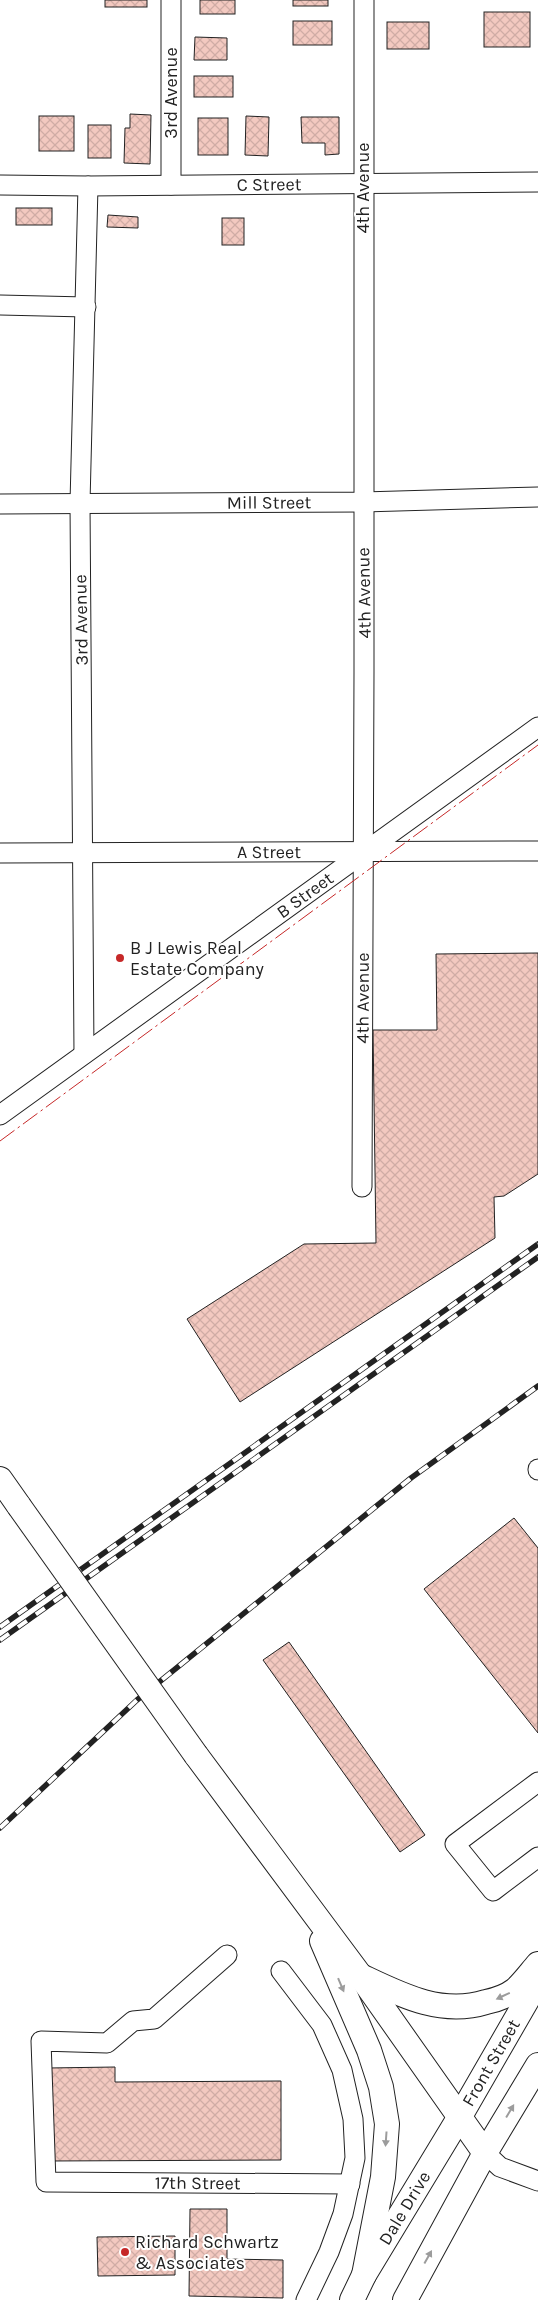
<svg xmlns="http://www.w3.org/2000/svg" width="538" height="2300" font-family="Karla,sans-serif">
  <defs>
    <pattern id="building-cross-hatch" width="8" height="8" patternUnits="userSpaceOnUse" patternTransform="scale(1.25)"><rect width="8" height="8" fill="#f3c9c0"/><path d="M0 0l8 8M0 8l8-8" fill="none" stroke="#d0aca5"/></pattern>
  </defs>
  <rect width="100%" height="100%" fill="#fff"/>
  <g fill="url(#building-cross-hatch)" stroke="#222">
    <rect x="105" y="0" width="42" height="7"/>
    <rect x="200" y="0" width="35" height="14"/>
    <rect x="293" y="0" width="35" height="6"/>
    <rect x="484" y="12" width="46" height="35"/>
    <rect x="293" y="21" width="39" height="24"/>
    <rect x="387" y="22" width="42" height="27"/>
    <polygon points="195,37 227,38 227,60 194,60"/>
    <rect x="194" y="76" width="39" height="21"/>
    <polygon points="130,114 151,115 150,164 124,163 125,128 130,128"/>
    <rect x="39" y="116" width="35" height="35"/>
    <polygon points="246,116 269,117 268,156 245,155"/>
    <polygon points="301,117 339,117 339,154 325,155 325,143 302,143"/>
    <rect x="198" y="118" width="30" height="37"/>
    <rect x="88" y="125" width="23" height="33"/>
    <rect x="16" y="208" width="36" height="17"/>
    <polygon points="108,215 138,217 138,228 107,227"/>
    <rect x="222" y="218" width="22" height="27"/>
    <polygon points="538,953 538,1174 504,1196 494,1197 495,1238 240,1402 187,1319 304,1244 376,1243 373,1030 437,1030 436,954"/>
    <polygon points="514,1518 538,1548 538,1733 424,1589"/>
    <polygon points="289,1642 425,1835 400,1852 263,1660"/>
    <polygon points="115,2067 115,2082 281,2081 281,2160 48,2161 48,2068"/>
    <polygon points="190,2209 227,2209 227,2259 283,2260 283,2298 189,2296"/>
    <polygon points="175,2236 175,2275 98,2276 97,2237"/>
  </g>
  <g fill="none" stroke-linecap="round" stroke-linejoin="round">
    <defs>
      <g id="minor">
        <polyline points="171,0 171,185"/>
        <path id="s1" d="M0,185l88,1 450,-4"/>
        <polyline points="0,305 86,307"/>
        <path id="s2" d="M0,504l363,-2 175,-5"/>
        <path id="s3" d="M0,853l538,-2"/>
        <polyline points="84,1054 80,503 88,186"/>
        <path id="s4" d="M0,1115l538,-388"/>
        <path id="s5" d="M362,1187l2,-515v-672"/>
        <polyline points="538,1469 538,1470"/>
        <polyline points="538,1782 455,1844 493,1891 538,1857"/>
        <path id="s6" d="M227,1955l-73,64 -21,2 -26,22 -66,-2 5,141 304,2"/>
        <polyline points="281,1971 322,2025 342,2070 353,2119 355,2158 343,2214 329,2252 306,2300"/>
        <polyline points="485,2153 500,2167 538,2181"/>
      </g>
      <g id="major">
        <polyline points="0,1479 19,1506"/>
        <polyline points="196,1755 359,1974 485,2153"/>
        <polyline points="322,1941 369,2050 381,2087 387,2124 383,2177 364,2275"/>
        <path d="M361,1976c40,19 80,40 125,26 10,-2 21,-6 29,-12 8,-7 16,-18 23,-26"/>
        <path id="s7" d="M352,2300l12,-25 95,-157 79,-137"/>
        <polyline points="405,2300 485,2153 538,2065"/>
      </g>
    </defs>
    <use href="#minor" stroke="#222" stroke-width="21"/>
    <use href="#major" stroke="#222" stroke-width="26"/>
    <use href="#minor" stroke="#fff" stroke-width="19"/>
    <use href="#major" stroke="#fff" stroke-width="24"/>
    <defs>
      <g id="rail">
        <polyline points="0,1627 538,1244"/>
        <polyline points="0,1640 538,1257"/>
        <polyline points="0,1828 137,1700 411,1478 538,1386"/>
      </g>
    </defs>
    <use href="#rail" stroke="#222" stroke-width="5.5"/>
    <use href="#rail" stroke="#fff" stroke-width="4" stroke-dasharray="11" stroke-linecap="butt"/>
    <defs>
      <polyline id="major-bridge" points="19,1506 196,1755"/>
    </defs>
    <use href="#major-bridge" stroke="#222" stroke-width="26" stroke-linecap="butt"/>
    <use href="#major-bridge" stroke="#fff" stroke-width="24"/>
    <polyline stroke="#c62828" stroke-width="1" stroke-dasharray="18 4 2.5 4" stroke-linecap="butt" points="0,1141 538,745"/>
  </g>
  <defs><path id="oneway-solid" d="M-6-.8H1V-3.2L6.5 0L1 3.2V.8H-6Z" transform="scale(1.25)"/></defs>
  <g fill="#9c9c9c">
    <use href="#oneway-solid" transform="translate(341 1985) rotate(67)"/>
    <use href="#oneway-solid" transform="translate(503 1996) rotate(155)"/>
    <use href="#oneway-solid" transform="translate(510 2111) rotate(-59)"/>
    <use href="#oneway-solid" transform="translate(386 2139) rotate(94)"/>
    <use href="#oneway-solid" transform="translate(428 2257) rotate(-61)"/>
  </g>
  <g fill="#c62828" stroke="#fff" stroke-width="2">
    <circle cx="120" cy="958" r="5"/>
    <circle cx="125" cy="2252" r="5"/>
  </g>
  <g text-anchor="middle" stroke-width="4" stroke-linejoin="round" paint-order="stroke">
    <g font-size="18" fill="#222" stroke="#fff">
      <text transform="translate(171 93) rotate(-90)" y="6">3rd Avenue</text>
      <text dy="6" stroke="none"><textPath href="#s1" startOffset="269">C Street</textPath></text>
      <text transform="translate(363 188) rotate(-90)" y="6">4th Avenue</text>
      <text dy="6" stroke="none"><textPath href="#s2" startOffset="269">Mill Street</textPath></text>
      <text transform="translate(364 593) rotate(-91)" y="6">4th Avenue</text>
      <text transform="translate(81 620) rotate(-91)" y="6">3rd Avenue</text>
      <text dy="6" stroke="none"><textPath href="#s3" startOffset="269">A Street</textPath></text>
      <text dy="6" stroke="none"><textPath href="#s4" startOffset="376">B Street</textPath></text>
      <text dy="6" stroke="none"><textPath href="#s5" startOffset="189">4th Avenue</textPath></text>
      <text dy="6" stroke="none"><textPath href="#s7" startOffset="275">Front Street</textPath></text>
      <text dy="6" stroke="none"><textPath href="#s6" startOffset="511">17th Street</textPath></text>
      <text dy="6" stroke="none"><textPath href="#s7" startOffset="106">Dale Drive</textPath></text>
    </g>
    <g font-size="18" fill="#222" stroke="#fff" text-anchor="start">
      <text x="130" y="954">B J Lewis Real<tspan x="130" dy="21">Estate Company</tspan></text>
      <text x="135" y="2248">Richard Schwartz<tspan x="135" dy="21">&amp; Associates</tspan></text>
    </g>
  </g>
</svg>
